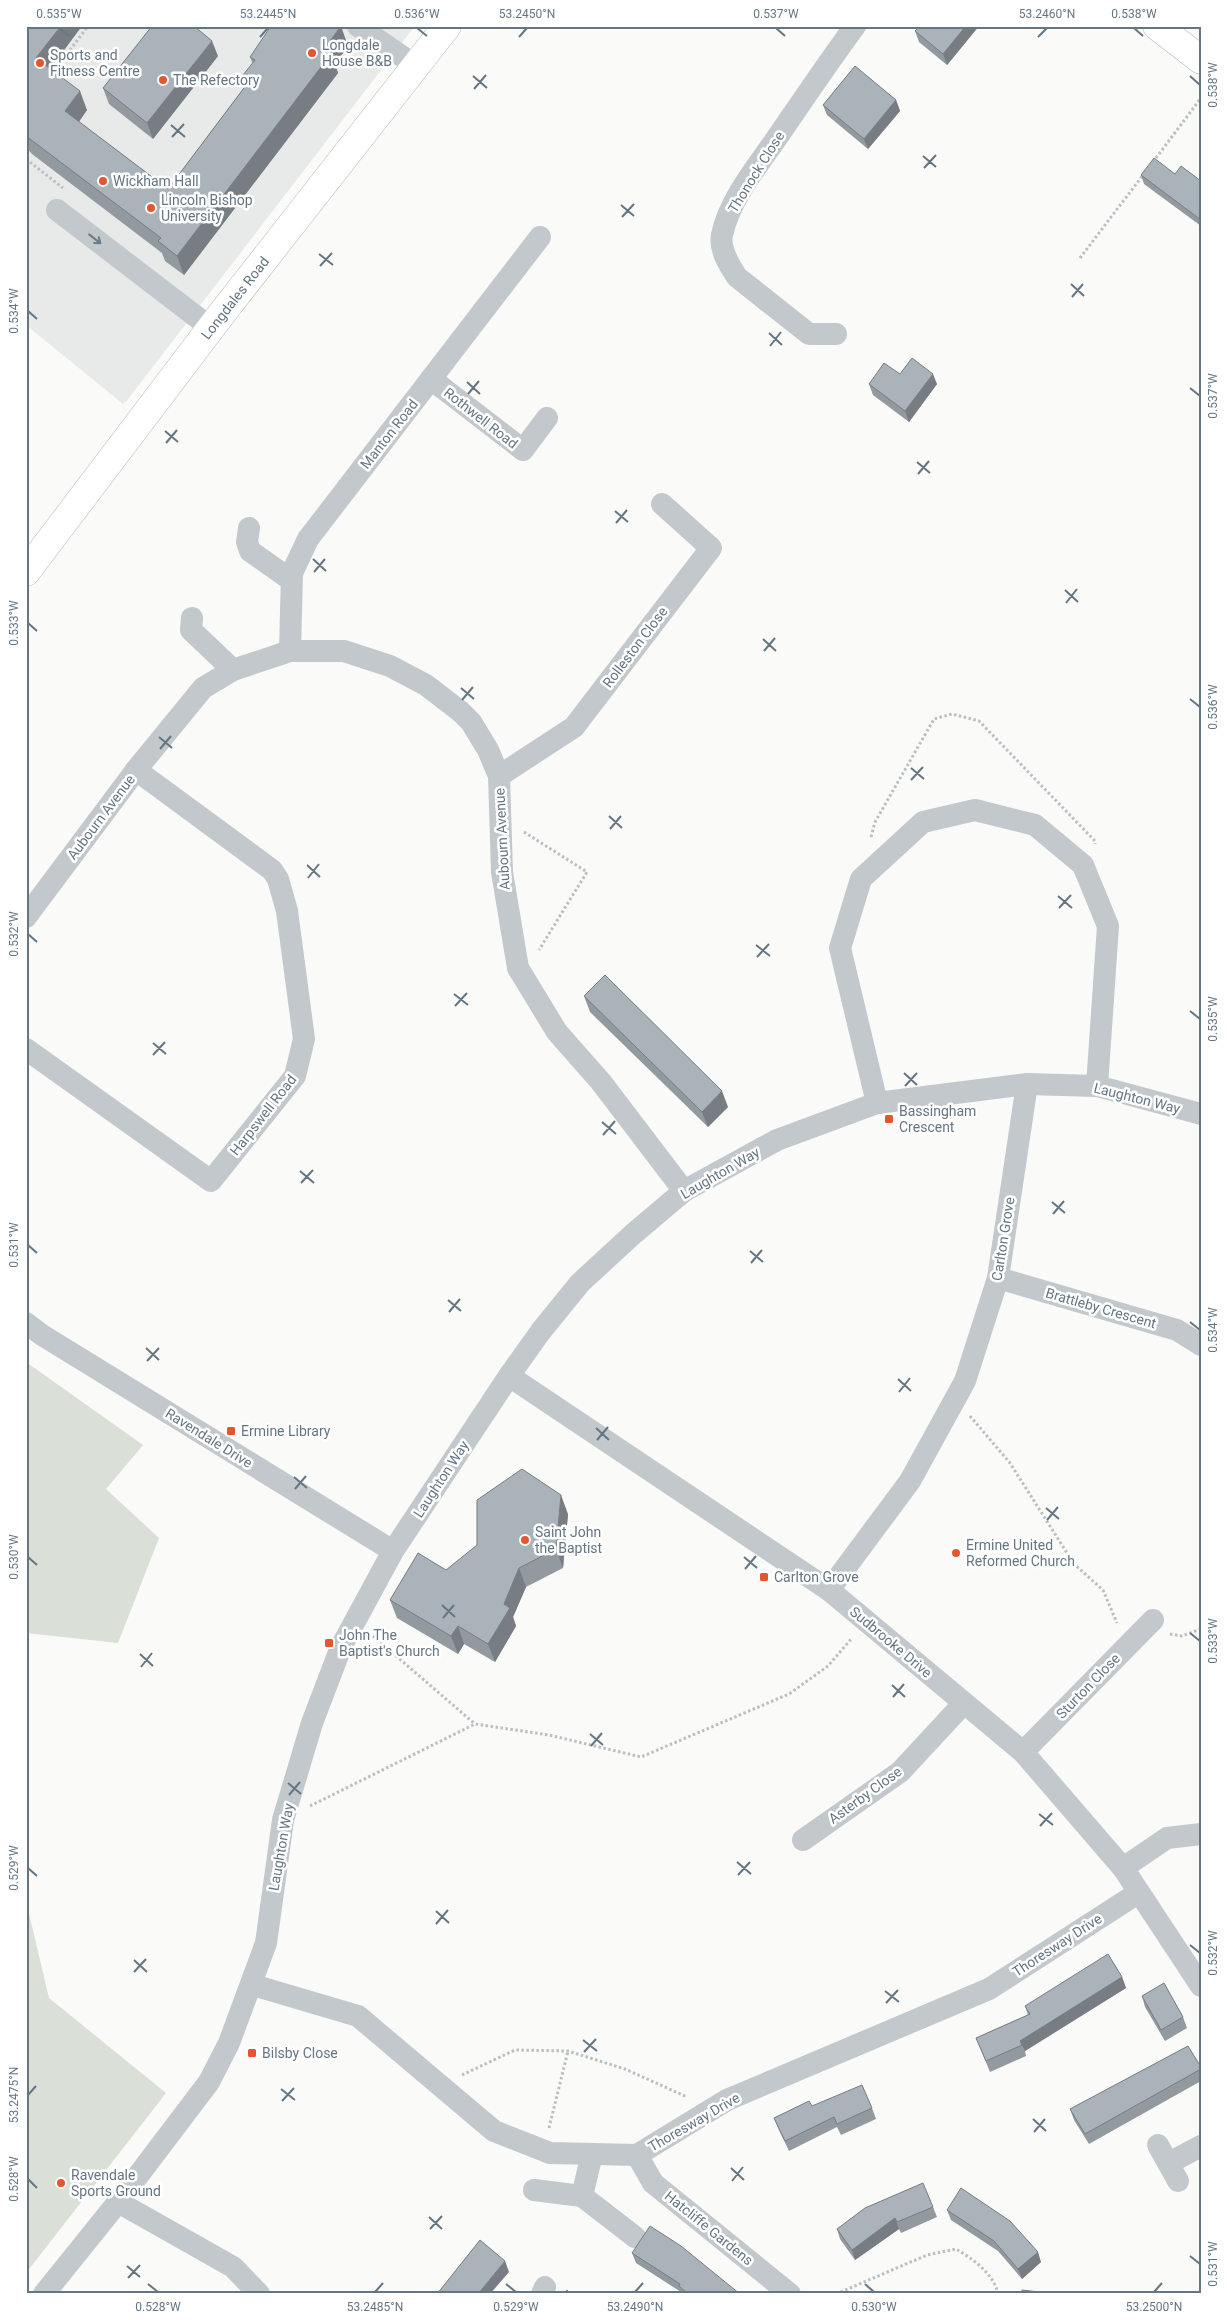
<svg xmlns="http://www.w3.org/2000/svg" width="1227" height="2320" font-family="Roboto,sans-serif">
  <rect width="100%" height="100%" fill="#fafaf8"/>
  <polygon fill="#e8e9e9" points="26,26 415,26 125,403 125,401 123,404 26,325"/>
  <g fill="#dadfd7">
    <polygon points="26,1362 143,1445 106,1489 159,1538 118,1643 26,1633"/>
    <polygon points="26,1901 49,1998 166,2093 26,2273"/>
  </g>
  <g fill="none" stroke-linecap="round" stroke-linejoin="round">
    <defs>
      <g id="major">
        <polyline points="1157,26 1201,60"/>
        <polyline points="26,572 223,312 447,26"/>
      </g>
    </defs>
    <use href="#major" stroke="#b5babe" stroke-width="29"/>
    <g stroke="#bbbfc2" stroke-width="3" stroke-dasharray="2.5 2.5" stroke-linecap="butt">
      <polyline points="52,74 88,26"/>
      <polyline points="26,159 63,188"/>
      <polyline points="1153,162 1201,98"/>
      <polyline points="1080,258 1143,175"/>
      <polyline points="524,832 587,872 539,950"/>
      <polyline points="871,837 875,822 934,719 952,714 979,721 1095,841 1095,844"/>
      <polyline points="970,1416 1010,1463 1074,1564 1103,1590 1117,1623"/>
      <polyline points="1170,1634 1182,1636 1201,1629"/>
      <polyline points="373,1636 475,1724"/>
      <polyline points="310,1806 475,1724 549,1735 641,1757 789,1694 828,1666 852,1638"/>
      <polyline points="462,2075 515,2050 568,2051 625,2069 687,2097"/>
      <polyline points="549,2128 568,2051"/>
      <path d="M836,2294l91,-39 29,-6c17,10 38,25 42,45"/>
    </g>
    <g stroke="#c3c8cc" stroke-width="22">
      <polyline points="358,26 416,66"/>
      <polyline points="57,210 211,328"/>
      <path d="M836,334h-27l-72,-57c-8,-12 -18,-28 -15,-42 7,-34 33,-66 52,-93 27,-39 53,-78 81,-116"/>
      <polyline points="431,379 523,450 547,418"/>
      <polyline points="249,528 247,542 250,551 291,580"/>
      <polyline points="192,618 191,630 233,670"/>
      <polyline points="290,651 292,573 308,539 540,237"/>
      <polyline points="499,776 574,727 711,548 662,504"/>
      <polyline points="26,917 136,770 203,688 233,670 290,651 344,651 390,666 426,685 461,712 471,722 488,750 499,776 502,872 518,968 557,1032 601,1082 684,1191"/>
      <polyline points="26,1049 211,1181 295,1076 304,1039 287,911 278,879 272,870 136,770"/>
      <polyline points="877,1103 840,948 861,879 923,822 975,810 1035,825 1083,865 1108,926 1097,1086"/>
      <polyline points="998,1278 1177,1330 1201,1345"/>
      <polyline points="26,1323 42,1335 393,1551"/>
      <polyline points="509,1376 829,1590 1023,1752 1123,1868 1201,1986"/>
      <polyline points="829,1590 910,1481 965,1381 998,1278 1027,1084"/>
      <polyline points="1023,1752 1153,1620"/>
      <polyline points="803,1840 900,1772 964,1703"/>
      <polyline points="1123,1868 1167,1838 1201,1834"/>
      <polyline points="253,1985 358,2016 494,2131 550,2153 637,2155 727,2100 989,1989 1138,1893"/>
      <polyline points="1158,2145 1178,2181"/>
      <polyline points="592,2154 582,2196 635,2237"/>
      <polyline points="637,2155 653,2183 790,2294"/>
      <polyline points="1169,2163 1201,2146"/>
      <polyline points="534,2190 582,2196"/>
      <polyline points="118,2202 233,2267 259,2294"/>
      <polyline points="44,2294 118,2202 209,2082 229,2043 266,1943 283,1820 312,1723 341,1647 393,1551 509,1376 541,1331 580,1283 632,1235 684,1191 777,1140 877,1103 1027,1084 1097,1086 1201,1114"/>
      <polyline points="542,2294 545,2287"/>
    </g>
    <use href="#major" stroke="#fff" stroke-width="28"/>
  </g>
  <g fill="#929a9f">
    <polygon points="26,26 82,26 50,68 87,110 79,122 168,189 247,84 243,75 253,64 250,57 348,46 335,64 338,73 184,275 165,261 162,253 32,154 26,147"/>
    <polygon points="920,26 979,26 947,65 919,42 915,31"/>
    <polygon points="218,56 153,139 109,104 103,88"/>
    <polygon points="896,100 900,111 868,149 827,115 823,105"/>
    <polygon points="1175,174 1201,181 1201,226 1144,184 1141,175"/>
    <polygon points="900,374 937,384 909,422 873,395 869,384"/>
    <polygon points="584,996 728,1107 708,1127 590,1012"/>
    <polygon points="568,1514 563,1568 526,1587 513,1617 516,1626 495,1662 464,1644 458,1654 397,1618 390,1600 446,1570"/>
    <polygon points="1122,1977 1126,1988 1025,2051 1026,2056 990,2072 976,2038 1028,2015 1025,2006"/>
    <polygon points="1142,1996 1183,2017 1187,2028 1165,2041 1145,2007"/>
    <polygon points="1201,2067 1201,2081 1089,2144 1074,2120 1070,2109"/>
    <polygon points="812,2106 872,2108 876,2119 841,2135 837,2127 789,2151 778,2128 774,2118"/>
    <polygon points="933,2207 937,2217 901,2233 899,2229 855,2260 840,2239 837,2229"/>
    <polygon points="947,2210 1041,2262 1022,2279 998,2251 951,2220"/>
    <polygon points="632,2253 740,2294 681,2294 681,2292 636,2263"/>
  </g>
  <g fill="#777d82">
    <polygon points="61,26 82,26 44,77 36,58"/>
    <polygon points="341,26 348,46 335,64 338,73 184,275 177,256 324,49"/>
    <polygon points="966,26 979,26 947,65 943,54"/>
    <polygon points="212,41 218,56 153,139 147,123"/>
    <polygon points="80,91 87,110 72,131 65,111"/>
    <polygon points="896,100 900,111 868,149 864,139"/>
    <polygon points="933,374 937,384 909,422 905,411"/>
    <polygon points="722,1091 728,1107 708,1127 702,1112"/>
    <polygon points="561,1495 568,1514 563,1568 556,1549"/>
    <polygon points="519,1568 526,1587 513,1617 516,1626 495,1662 488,1644"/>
    <polygon points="458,1626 464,1644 458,1654 451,1636"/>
    <polygon points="1122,1977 1126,1988 1025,2051 1020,2041"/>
    <polygon points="895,2218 899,2229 855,2260 852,2250"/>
    <polygon points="1038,2252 1041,2262 1022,2279 1018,2269"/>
    <polygon points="505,2261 509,2272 490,2294 478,2294"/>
  </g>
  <g fill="#aab3b9" stroke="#777d82">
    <polygon points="26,26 61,26 36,58 80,91 65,111 168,189 250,80 243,75 255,60 250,57 271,26 341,26 324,49 331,54 177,256 158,241 161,238 26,136"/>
    <polygon points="152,26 194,26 212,41 147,123 103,88"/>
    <polygon points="920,26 966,26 943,54 915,31"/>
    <polygon points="855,66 896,100 864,139 823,105"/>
    <polygon points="1154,158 1175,174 1181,166 1201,181 1201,220 1141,175"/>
    <polygon points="912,358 933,374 905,411 869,384 884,363 900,374"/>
    <polygon points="605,975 722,1091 702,1112 584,996"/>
    <polygon points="522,1469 561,1495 556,1549 519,1568 504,1604 510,1608 488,1644 458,1626 451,1636 390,1600 418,1553 446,1570 477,1545 477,1500"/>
    <polygon points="1108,1954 1122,1977 1020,2041 1022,2045 986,2061 976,2038 1030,2014 1025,2006"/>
    <polygon points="1164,1983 1183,2017 1161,2030 1142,1996"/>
    <polygon points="1188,2046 1201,2067 1201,2069 1085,2134 1070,2109"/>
    <polygon points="862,2085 872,2108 837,2124 834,2117 785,2141 774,2118 809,2101 812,2106"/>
    <polygon points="923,2183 933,2207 897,2222 895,2218 852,2250 837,2229 865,2208"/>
    <polygon points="961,2188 1010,2221 1038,2252 1018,2269 994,2241 947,2210"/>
    <polygon points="650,2226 681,2246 740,2294 688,2294 679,2286 680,2284 632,2253"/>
    <polygon points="480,2240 505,2261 478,2294 437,2294"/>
    <polygon points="567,2290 571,2294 564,2294"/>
    <polygon points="1022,2290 1048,2293 1048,2294 1022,2294"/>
  </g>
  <defs><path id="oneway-shaft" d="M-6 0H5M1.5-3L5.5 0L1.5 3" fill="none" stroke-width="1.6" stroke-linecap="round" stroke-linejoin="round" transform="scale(1.25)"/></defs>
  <use stroke="#6a7a87" href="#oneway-shaft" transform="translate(95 239) rotate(38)"/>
  <path fill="none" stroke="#657683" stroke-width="2" d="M59,28l10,8M417,28l10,8M776,28l9,8M1134,28l9,8M260,37l8,-9M519,37l8,-9M1038,37l9,-9M473,76l14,12M1190,76l10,9M474,89l12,-14M171,125l14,12M172,137l12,-13M923,156l13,11M924,168l12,-13M621,205l13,11M622,217l12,-13M319,254l14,11M320,266l12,-13M1071,284l13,12M1072,297l11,-13M28,311l9,8M769,333l13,12M770,346l11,-14M467,382l13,12M1190,388l10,8M468,394l11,-13M165,431l13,11M166,443l11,-13M917,462l13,11M918,474l11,-13M615,511l13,11M616,523l11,-13M313,559l13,12M314,572l11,-13M1065,590l13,12M1066,603l11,-14M28,623l9,8M763,639l13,12M764,651l11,-13M461,688l13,11M1190,699l10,8M462,700l11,-13M159,737l13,11M160,749l11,-13M911,768l13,11M911,780l12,-13M609,816l13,12M610,829l11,-13M307,865l13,12M308,878l11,-14M1058,896l14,12M1059,908l12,-13M28,934l9,8M756,945l14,11M757,957l12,-13M454,994l14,11M455,1006l12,-13M1190,1011l10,8M153,1043l13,11M153,1055l12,-13M904,1073l13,12M905,1086l12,-13M602,1122l14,12M603,1135l12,-14M300,1171l14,12M301,1183l12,-13M1052,1202l13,11M1053,1214l11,-13M28,1245l9,8M750,1251l13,11M751,1263l11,-13M448,1300l13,11M449,1312l11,-13M1190,1322l10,8M146,1348l13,12M147,1361l12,-13M898,1379l13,12M899,1392l11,-14M596,1428l13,12M597,1440l11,-13M294,1477l13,11M295,1489l11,-13M1046,1508l13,11M1047,1520l11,-13M28,1557l9,8M744,1557l13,11M745,1569l11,-13M442,1605l13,12M443,1618l11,-13M1190,1633l10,8M140,1654l13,12M141,1667l11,-14M892,1685l13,12M893,1697l11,-13M590,1734l13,11M591,1746l11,-13M288,1783l13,11M289,1795l11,-13M1039,1814l14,11M1040,1826l12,-13M737,1862l14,12M28,1868l9,8M738,1875l12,-13M436,1911l13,12M436,1924l12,-14M1190,1945l10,8M134,1960l13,12M134,1972l12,-13M885,1991l14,11M886,2003l12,-13M583,2040l14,11M584,2052l12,-13M281,2089l14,11M28,2095l8,-9M282,2101l12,-13M1033,2119l13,12M1034,2132l11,-13M731,2168l13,12M28,2179l9,9M732,2181l11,-14M429,2217l13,12M430,2229l12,-13M1190,2256l10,8M127,2266l13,11M128,2278l12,-13M148,2284l10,8M506,2284l10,8M865,2284l9,8M375,2292l8,-9M635,2292l8,-9M1154,2292l8,-9"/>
  <g fill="#e4572e" stroke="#fff" stroke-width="2">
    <circle cx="312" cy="53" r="5"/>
    <circle cx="40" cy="63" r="5"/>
    <circle cx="163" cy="80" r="5"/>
    <circle cx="103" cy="181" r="5"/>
    <circle cx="151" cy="208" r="5"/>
    <rect x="884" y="1114" width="10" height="10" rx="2.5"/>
    <rect x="226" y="1426" width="10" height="10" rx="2.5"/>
    <circle cx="525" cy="1540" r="5"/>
    <circle cx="956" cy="1553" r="5"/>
    <rect x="759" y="1572" width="10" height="10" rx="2.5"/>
    <rect x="324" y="1638" width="10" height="10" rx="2.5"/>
    <rect x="247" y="2048" width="10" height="10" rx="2.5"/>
    <circle cx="61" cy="2183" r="5"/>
  </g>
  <g text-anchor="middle" stroke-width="5" stroke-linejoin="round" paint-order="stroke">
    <g font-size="14" fill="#657683" stroke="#fff" text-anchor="start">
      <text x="322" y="50">Longdale<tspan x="322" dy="16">House B&amp;B</tspan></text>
      <text x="50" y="60">Sports and<tspan x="50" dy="16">Fitness Centre</tspan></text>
      <text x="173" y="85">The Refectory</text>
      <text x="113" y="186">Wickham Hall</text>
      <text x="161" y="205">Lincoln Bishop<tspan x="161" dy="16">University</tspan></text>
      <text x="899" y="1116">Bassingham<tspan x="899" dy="16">Crescent</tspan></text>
      <text x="241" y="1436">Ermine Library</text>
      <text x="535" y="1537">Saint John<tspan x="535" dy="16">the Baptist</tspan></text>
      <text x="966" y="1550">Ermine United<tspan x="966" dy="16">Reformed Church</tspan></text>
      <text x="774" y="1582">Carlton Grove</text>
      <text x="339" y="1640">John The<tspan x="339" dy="16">Baptist's Church</tspan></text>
      <text x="262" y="2058">Bilsby Close</text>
      <text x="71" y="2180">Ravendale<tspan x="71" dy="16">Sports Ground</tspan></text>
    </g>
    <g font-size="14" fill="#657683" stroke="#fff">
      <text transform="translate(756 172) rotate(-58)" y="5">Thonock Close</text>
      <text transform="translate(235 298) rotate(-52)" y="5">Longdales Road</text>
      <text transform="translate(481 418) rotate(38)" y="5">Rothwell Road</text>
      <text transform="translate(389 434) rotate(-52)" y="5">Manton Road</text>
      <text transform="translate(635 647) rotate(-53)" y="5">Rolleston Close</text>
      <text transform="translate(101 817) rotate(-53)" y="5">Aubourn Avenue</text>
      <text transform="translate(502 839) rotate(-93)" y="5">Aubourn Avenue</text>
      <text transform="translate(1137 1098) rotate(14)" y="5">Laughton Way</text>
      <text transform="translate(263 1115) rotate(-52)" y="5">Harpswell Road</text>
      <text transform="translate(720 1173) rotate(-30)" y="5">Laughton Way</text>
      <text transform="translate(1003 1239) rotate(-81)" y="5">Carlton Grove</text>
      <text transform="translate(1101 1308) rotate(16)" y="5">Brattleby Crescent</text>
      <text transform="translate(209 1438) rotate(32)" y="5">Ravendale Drive</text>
      <text transform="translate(441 1479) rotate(-57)" y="5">Laughton Way</text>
      <text transform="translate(891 1642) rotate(40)" y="5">Sudbrooke Drive</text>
      <text transform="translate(1088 1686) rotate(-46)" y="5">Sturton Close</text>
      <text transform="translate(865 1795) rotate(-36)" y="5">Asterby Close</text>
      <text transform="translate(281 1847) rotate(-80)" y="5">Laughton Way</text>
      <text transform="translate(1057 1945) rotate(-33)" y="5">Thoresway Drive</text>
      <text transform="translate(694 2122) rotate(-30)" y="5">Thoresway Drive</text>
      <text transform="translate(709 2228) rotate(39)" y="5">Hatcliffe Gardens</text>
    </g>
  </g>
  <rect width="1227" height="2320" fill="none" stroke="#ffffff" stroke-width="55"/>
  <rect x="28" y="28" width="1172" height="2264" fill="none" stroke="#657683" stroke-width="2"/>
  <g font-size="12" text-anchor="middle" fill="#657683">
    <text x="59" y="18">0.535°W</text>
    <text x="268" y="18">53.2445°N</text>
    <text x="417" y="18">0.536°W</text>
    <text x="527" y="18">53.2450°N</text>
    <text x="776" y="18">0.537°W</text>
    <text x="1047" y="18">53.2460°N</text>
    <text x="1134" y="18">0.538°W</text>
    <text transform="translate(1213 85) rotate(-90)" y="4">0.538°W</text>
    <text transform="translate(14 311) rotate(-90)" y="4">0.534°W</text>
    <text transform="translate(1213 396) rotate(-90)" y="4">0.537°W</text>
    <text transform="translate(14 623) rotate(-90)" y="4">0.533°W</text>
    <text transform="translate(1213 707) rotate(-90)" y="4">0.536°W</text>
    <text transform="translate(14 934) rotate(-90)" y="4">0.532°W</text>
    <text transform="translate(1213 1019) rotate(-90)" y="4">0.535°W</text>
    <text transform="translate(14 1245) rotate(-90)" y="4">0.531°W</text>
    <text transform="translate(1213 1330) rotate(-90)" y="4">0.534°W</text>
    <text transform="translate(14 1557) rotate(-90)" y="4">0.530°W</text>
    <text transform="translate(1213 1641) rotate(-90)" y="4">0.533°W</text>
    <text transform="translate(14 1868) rotate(-90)" y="4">0.529°W</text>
    <text transform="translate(1213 1953) rotate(-90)" y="4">0.532°W</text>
    <text transform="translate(14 2095) rotate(-90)" y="4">53.2475°N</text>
    <text transform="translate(14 2179) rotate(-90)" y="4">0.528°W</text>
    <text transform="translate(1213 2264) rotate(-90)" y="4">0.531°W</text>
    <text x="158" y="2311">0.528°W</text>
    <text x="375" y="2311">53.2485°N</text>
    <text x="516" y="2311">0.529°W</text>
    <text x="635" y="2311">53.2490°N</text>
    <text x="874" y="2311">0.530°W</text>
    <text x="1154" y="2311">53.2500°N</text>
  </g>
</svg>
